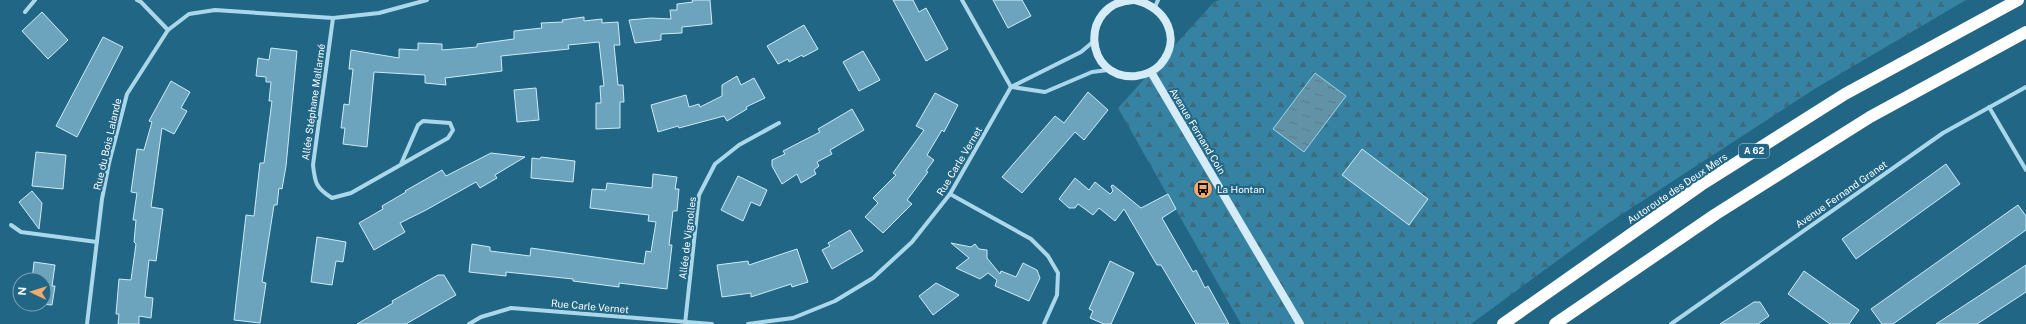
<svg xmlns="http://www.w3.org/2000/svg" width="2026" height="324" font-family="'Public Sans',sans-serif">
  <defs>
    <pattern id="forest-firs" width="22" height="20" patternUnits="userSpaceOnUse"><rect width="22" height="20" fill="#3582a2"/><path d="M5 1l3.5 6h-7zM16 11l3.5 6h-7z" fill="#3f6a7b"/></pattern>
    <pattern id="water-ripples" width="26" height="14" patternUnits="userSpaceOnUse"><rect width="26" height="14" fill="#6292a6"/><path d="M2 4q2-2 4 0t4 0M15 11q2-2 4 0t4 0" fill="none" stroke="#5a7a86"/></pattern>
  </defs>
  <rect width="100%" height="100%" fill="#216685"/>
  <polygon fill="url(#forest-firs)" points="1219,0 1966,0 1816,88 1610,222 1471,324 1241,324 1118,108 1214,2"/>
  <polygon fill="url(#water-ripples)" stroke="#9ed5ea" points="1315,73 1346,96 1304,152 1273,129"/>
  <g fill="#6ba4bc" stroke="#ceebf7">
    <polygon points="692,0 710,0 712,24 682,27 682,33 661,34 661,40 635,43 629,20 651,18 671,19 670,10 677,10 677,4 693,2"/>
    <polygon points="893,0 913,0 919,12 926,8 948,49 926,61"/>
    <polygon points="993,0 1022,0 1031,16 1008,28"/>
    <polygon points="42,12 68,40 48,59 22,31"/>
    <polygon points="584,17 584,21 602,19 602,23 618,22 620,45 614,45 618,85 623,85 624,102 620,102 620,128 596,129 596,103 601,103 600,86 604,86 599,42 568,45 569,49 501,56 502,71 445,78 446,85 425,83 425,75 374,72 367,147 343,144 345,128 341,128 344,104 349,105 353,69 349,69 351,50 399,58 399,49 418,50 418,43 442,44 442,50 477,47 477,44 514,39 514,31 542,28 541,23 563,22 562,20"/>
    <polygon points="804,25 818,49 803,57 802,55 789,62 788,59 778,64 767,46"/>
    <polygon points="103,37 123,47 77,137 56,126"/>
    <polygon points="271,48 297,51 286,166 282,189 279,188 277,205 274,205 262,282 266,283 260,323 234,320 246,215 254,216 260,163 264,163 272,101 269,101 271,82 266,82 266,77 256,76 258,58 269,60"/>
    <polygon points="863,51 880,80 859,91 843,62"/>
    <polygon points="737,76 741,85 754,78 765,98 746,107 747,109 727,121 724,116 679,128 678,126 658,132 651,105 686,95 689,107 699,104 700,107 722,96 722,85"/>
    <polygon points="171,81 190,92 181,108 187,111 174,134 162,128 151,207 163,209 156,261 149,260 145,297 153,298 151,318 139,316 139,324 118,324 119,314 116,314 119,279 131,280 136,244 134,242 136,220 133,220 137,193 131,192 137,149 144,150 152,122 149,121"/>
    <polygon points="536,88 539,120 517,122 514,90"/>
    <polygon points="1088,92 1108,110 1084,140 1075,132 1022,193 1002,177 1055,116 1064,123"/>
    <polygon points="935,93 958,105 944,132 942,130 927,155 934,160 926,171 928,172 907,200 912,204 883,233 865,217 878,203 873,198 896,175 893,173 924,130 916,126"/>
    <polygon points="852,109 864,130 830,150 832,154 817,162 819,166 814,170 816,174 801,183 797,174 782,184 772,166 772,160 785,154 783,151 820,132 818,129"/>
    <polygon points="1362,149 1428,199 1409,225 1342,175"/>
    <polygon points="36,152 66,155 63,189 32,186"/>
    <polygon points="491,153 525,157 495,175 497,178 480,188 476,182 426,210 400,223 405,232 374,250 359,223 383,209 382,206 406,192 405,191 442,170 446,176"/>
    <polygon points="541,157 575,161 573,182 531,178 532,158 540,159"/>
    <polygon points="1946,164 1960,184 1856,259 1842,239"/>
    <polygon points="653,174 677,177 675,189 679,189 677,211 673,211 669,245 672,245 667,289 619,283 619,287 573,281 573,279 506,272 506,276 469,272 472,244 490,247 490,251 530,256 531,248 644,264 646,251 651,252 656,222 648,221 649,215 590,208 592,189 606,190 607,183 652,188"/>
    <polygon points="738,176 767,190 760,206 751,202 743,221 721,210"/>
    <polygon points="1075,178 1089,190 1095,182 1110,194 1113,191 1111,186 1113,185 1141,208 1168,194 1176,209 1162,218 1193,272 1196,270 1205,288 1208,286 1229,324 1196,324 1161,265 1157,265 1124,209 1115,221 1099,208 1093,215 1078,204 1075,208 1069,208 1059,199"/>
    <polygon points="32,191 42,203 39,229 19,202"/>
    <polygon points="2018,205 2026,216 2026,230 1893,324 1882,324 1871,309"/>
    <polygon points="850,230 863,251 832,269 822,250 830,246 828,243"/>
    <polygon points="317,237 346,242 343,262 336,261 332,285 311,282"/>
    <polygon points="951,243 971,247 975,244 979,249 987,250 987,258 1000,274 1001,271 1016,277 1023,263 1037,270 1040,278 1029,301 995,286 997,280 988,273 980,279 956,268 969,258"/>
    <polygon points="797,249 808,282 792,287 791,284 751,297 751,293 722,297 717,265 748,261 749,265"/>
    <polygon points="1110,261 1134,273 1111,324 1104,324 1090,318 1093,311 1089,309"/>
    <polygon points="34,262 55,265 52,286 55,286 52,305 40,304 44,304 44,280 32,280"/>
    <polygon points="2026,265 2026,292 1977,324 1936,324"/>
    <polygon points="1804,271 1859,310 1849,324 1830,324 1788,294"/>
    <polygon points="438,275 444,275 456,295 406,324 357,324 393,303 392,301"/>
    <polygon points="936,283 959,295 933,315 919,296"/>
    <polygon points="1754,302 1760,302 1769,316 1758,324 1720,324"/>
  </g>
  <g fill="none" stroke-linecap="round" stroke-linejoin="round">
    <g stroke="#aad7e9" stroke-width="4">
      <polyline points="137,0 141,2 168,30"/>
      <polyline points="962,0 1011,87"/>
      <polyline points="1155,7 1158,0"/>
      <polyline points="25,12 35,0"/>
      <path d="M333,18l-20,147c2,18 3,23 19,33l19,-5 97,-55 5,-8 -3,-7 -27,-2 -5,4 -17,39"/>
      <polyline points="1012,87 1045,92 1092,72 1108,70"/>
      <polyline points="1989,107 2026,170"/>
      <polyline points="950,194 1031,239 1048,256 1058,273 1057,295 1044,324"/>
      <polyline points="11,225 21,232 97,242"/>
      <polyline points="87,324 102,199 109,163 127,94 168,30 189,14 215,10 333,18 379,13 427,0"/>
      <polyline points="469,324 481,317 511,308 712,324"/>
      <polyline points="685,324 699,195 715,164 739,145 779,123"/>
      <polyline points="748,324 793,318 835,301 873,278 912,242 950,194 1011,87 1081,52 1094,41"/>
      <polyline points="1671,324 1943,133 2026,87"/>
    </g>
    <g stroke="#d5ecf7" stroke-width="8">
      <path d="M1133,0c-55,3 -49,81 3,76 8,-1 18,-5 24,-11 23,-26 6,-58 -25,-65"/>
      <polyline points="1151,72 1300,324"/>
    </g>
    <g stroke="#fff" stroke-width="12">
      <polyline points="1503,324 1701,185 1845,94 2018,0"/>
      <polyline points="1555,324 1716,214 1870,117 2026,32"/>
    </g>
  </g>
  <defs>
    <symbol id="bus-disc" viewBox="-11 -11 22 22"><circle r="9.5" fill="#f5aa6c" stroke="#216685"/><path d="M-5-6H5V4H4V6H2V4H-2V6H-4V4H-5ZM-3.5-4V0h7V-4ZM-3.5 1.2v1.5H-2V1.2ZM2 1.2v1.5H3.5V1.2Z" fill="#111"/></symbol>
  </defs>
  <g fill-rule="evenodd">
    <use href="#bus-disc" x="1192" y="178" width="22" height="22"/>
  </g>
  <g text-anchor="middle" stroke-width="4" stroke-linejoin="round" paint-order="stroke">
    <rect fill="#216685" stroke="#bcd1da" stroke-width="1" x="1739" y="144" width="30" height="14" rx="3"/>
    <g font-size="9" font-weight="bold" fill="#fff">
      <text x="1754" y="154">A 62</text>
    </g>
    <g font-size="10" fill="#fff" stroke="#216685">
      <text transform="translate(313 102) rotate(-82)" y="4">Allée Stéphane Mallarmé</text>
      <text transform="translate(1198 131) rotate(59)" y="4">Avenue Fernand Coin</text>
      <text transform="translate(107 144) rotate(-77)" y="4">Rue du Bois Lalande</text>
      <text transform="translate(959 161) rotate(-59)" y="4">Rue Carle Vernet</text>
      <text transform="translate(1677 188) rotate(-34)" y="4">Autoroute des Deux Mers</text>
      <text transform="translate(1841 194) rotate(-35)" y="4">Avenue Fernand Granet</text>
      <text transform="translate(687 238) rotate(-83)" y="4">Allée de Vignolles</text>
      <text transform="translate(590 306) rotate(5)" y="4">Rue Carle Vernet</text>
    </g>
    <g font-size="10" fill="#fff" stroke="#216685" text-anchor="start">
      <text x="1217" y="193">La Hontan</text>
    </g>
  </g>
  <g transform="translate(32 292) rotate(274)"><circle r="19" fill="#216685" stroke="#7aa3b6"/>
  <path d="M0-3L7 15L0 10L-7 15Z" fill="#f5aa6c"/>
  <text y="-6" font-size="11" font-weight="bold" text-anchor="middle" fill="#ffffff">N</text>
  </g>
</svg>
